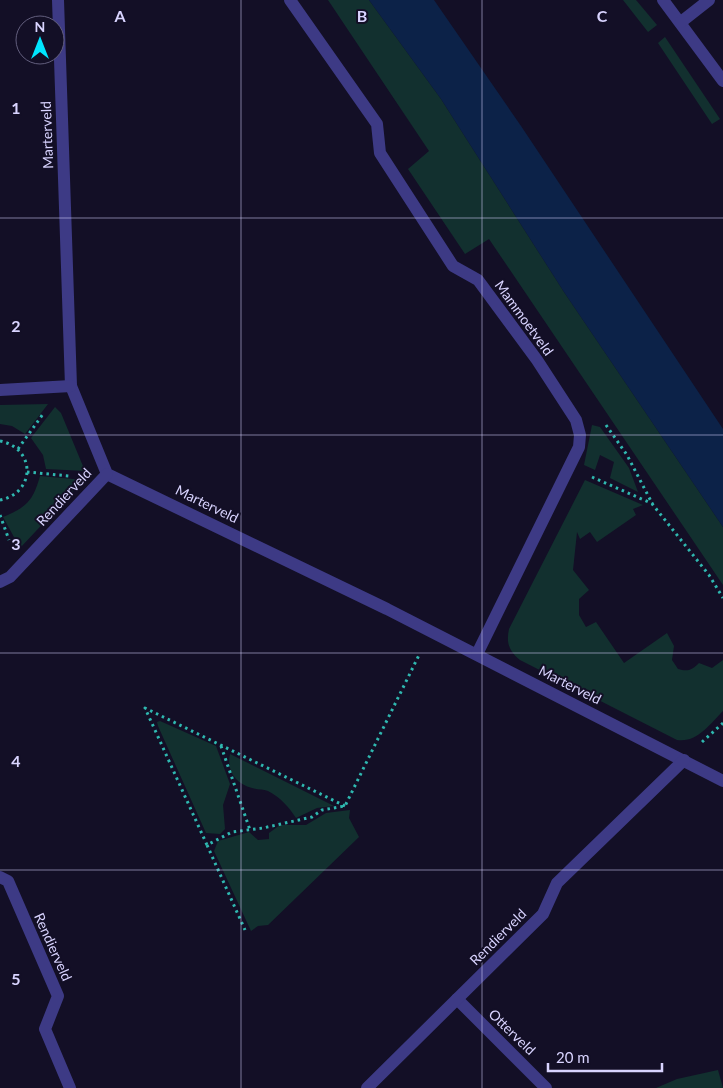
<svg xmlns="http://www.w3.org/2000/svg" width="723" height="1088" font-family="Lato,sans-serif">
  <rect width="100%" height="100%" fill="#130f26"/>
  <g fill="#12302f">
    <polygon points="328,0 369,0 441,99 564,292 723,527 723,585 489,239 465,254 408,169 429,151"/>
    <polygon points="623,0 636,0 657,25 648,32"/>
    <polygon points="665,37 720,119 712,124 658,43"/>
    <polygon points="48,404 25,434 12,426 0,424 0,405"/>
    <polygon points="55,407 61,413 85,471 46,469 43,455 31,438"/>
    <polygon points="592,425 600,427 629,468 638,492 610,478 614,462 600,455 595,470 584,465"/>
    <path d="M40,476l44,4 -64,68 -17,-31c24,-10 30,-16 37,-41z"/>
    <path d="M585,480l58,25 -10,4 3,6 -39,27 -7,-10 -10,7 -3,-7 -4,38 16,20 -10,9v16l7,12 10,-5 28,41 43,-30 7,13 -2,14 6,9c10,3 14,1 21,-6l13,5 11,-8v51c-13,13 -26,32 -46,29l-157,-80c-11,-9 -14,-17 -11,-31z"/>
    <polygon points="160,721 216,746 230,784 223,805 225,829 220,834 206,833 158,726 157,722"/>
    <path d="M230,754l104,52 -17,2 -21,10c-7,-11 -16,-21 -28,-27 -5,-2 -10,-1 -16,-3 -16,-4 -26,-17 -22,-34z"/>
    <polygon points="350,810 349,818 359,837 268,925 258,926 251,931 214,851 218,841 249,832 258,840 269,839 269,833 280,825 306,825 326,813"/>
    <polygon points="718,1070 723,1088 656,1088 677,1079"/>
  </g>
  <polygon fill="#0c2248" points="369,0 434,0 521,126 723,429 723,527 564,292 441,99"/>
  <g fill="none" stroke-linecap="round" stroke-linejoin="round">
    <g stroke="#2fb8b0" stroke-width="3" stroke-dasharray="2.5 4" stroke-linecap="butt">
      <polyline points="606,425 627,455 653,505 709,575 723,598"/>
      <path d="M0,441c36,7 36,52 0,59"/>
      <polyline points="18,449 43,414"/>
      <polyline points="27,472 69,476"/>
      <polyline points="592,477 653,504"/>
      <polyline points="0,515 9,540"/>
      <polyline points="702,742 723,723"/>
      <polyline points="221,746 250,830"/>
      <polyline points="345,806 145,708 207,845 232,832 263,828 312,817 322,810 345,806 420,653"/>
      <polyline points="207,845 245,930"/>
    </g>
    <g stroke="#3d3a85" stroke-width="12">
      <polyline points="58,0 71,386 107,474 387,609 723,781"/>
      <polyline points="290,0 377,124 380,153 453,266 478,280 537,360 576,420 580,435 579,447 477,654"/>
      <polyline points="663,0 723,81"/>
      <polyline points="681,22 709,0"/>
      <polyline points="0,390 71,386"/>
      <polyline points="0,582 10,577 107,474"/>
      <polyline points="0,877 8,881 58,996 45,1029 70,1088"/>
      <polyline points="457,999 546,1088"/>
      <polyline points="367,1088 543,914 557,883 684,760"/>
    </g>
  </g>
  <path fill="none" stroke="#d9d4ff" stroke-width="1" stroke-opacity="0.55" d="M241,0v1088M482,0v1088M0,218h723M0,435h723M0,653h723M0,870h723"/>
  <g text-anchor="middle" stroke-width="4" stroke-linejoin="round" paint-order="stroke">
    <g font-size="14" fill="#d9d4ff" stroke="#130f26">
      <text transform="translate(47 135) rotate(-92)" y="5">Marterveld</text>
      <text transform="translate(524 318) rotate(54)" y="5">Mammoetveld</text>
      <text transform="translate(64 497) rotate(-47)" y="5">Rendierveld</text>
      <text transform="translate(207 504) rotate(26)" y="5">Marterveld</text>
      <text transform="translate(570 685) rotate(27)" y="5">Marterveld</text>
      <text transform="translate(498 937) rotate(-45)" y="5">Rendierveld</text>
      <text transform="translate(53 947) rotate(66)" y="5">Rendierveld</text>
      <text transform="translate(512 1032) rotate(44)" y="5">Otterveld</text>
    </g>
  </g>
  <g font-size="16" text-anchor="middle" font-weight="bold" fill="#d9d4ff" stroke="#130f26" stroke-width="4" stroke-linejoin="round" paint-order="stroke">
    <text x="120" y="22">A</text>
    <text x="362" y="22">B</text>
    <text x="602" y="22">C</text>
    <text x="16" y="114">1</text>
    <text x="16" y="332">2</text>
    <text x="16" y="550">3</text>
    <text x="16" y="767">4</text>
    <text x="16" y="985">5</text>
  </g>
  <g transform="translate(40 40)"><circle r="24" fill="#130f26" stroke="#625e7d"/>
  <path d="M0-4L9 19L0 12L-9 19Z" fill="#00e5ff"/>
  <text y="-8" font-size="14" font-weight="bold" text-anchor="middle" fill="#d9d4ff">N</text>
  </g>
  <path d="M548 1063v8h114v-8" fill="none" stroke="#d9d4ff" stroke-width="2.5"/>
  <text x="556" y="1063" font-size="15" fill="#d9d4ff" stroke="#130f26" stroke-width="4" paint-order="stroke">20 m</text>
</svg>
